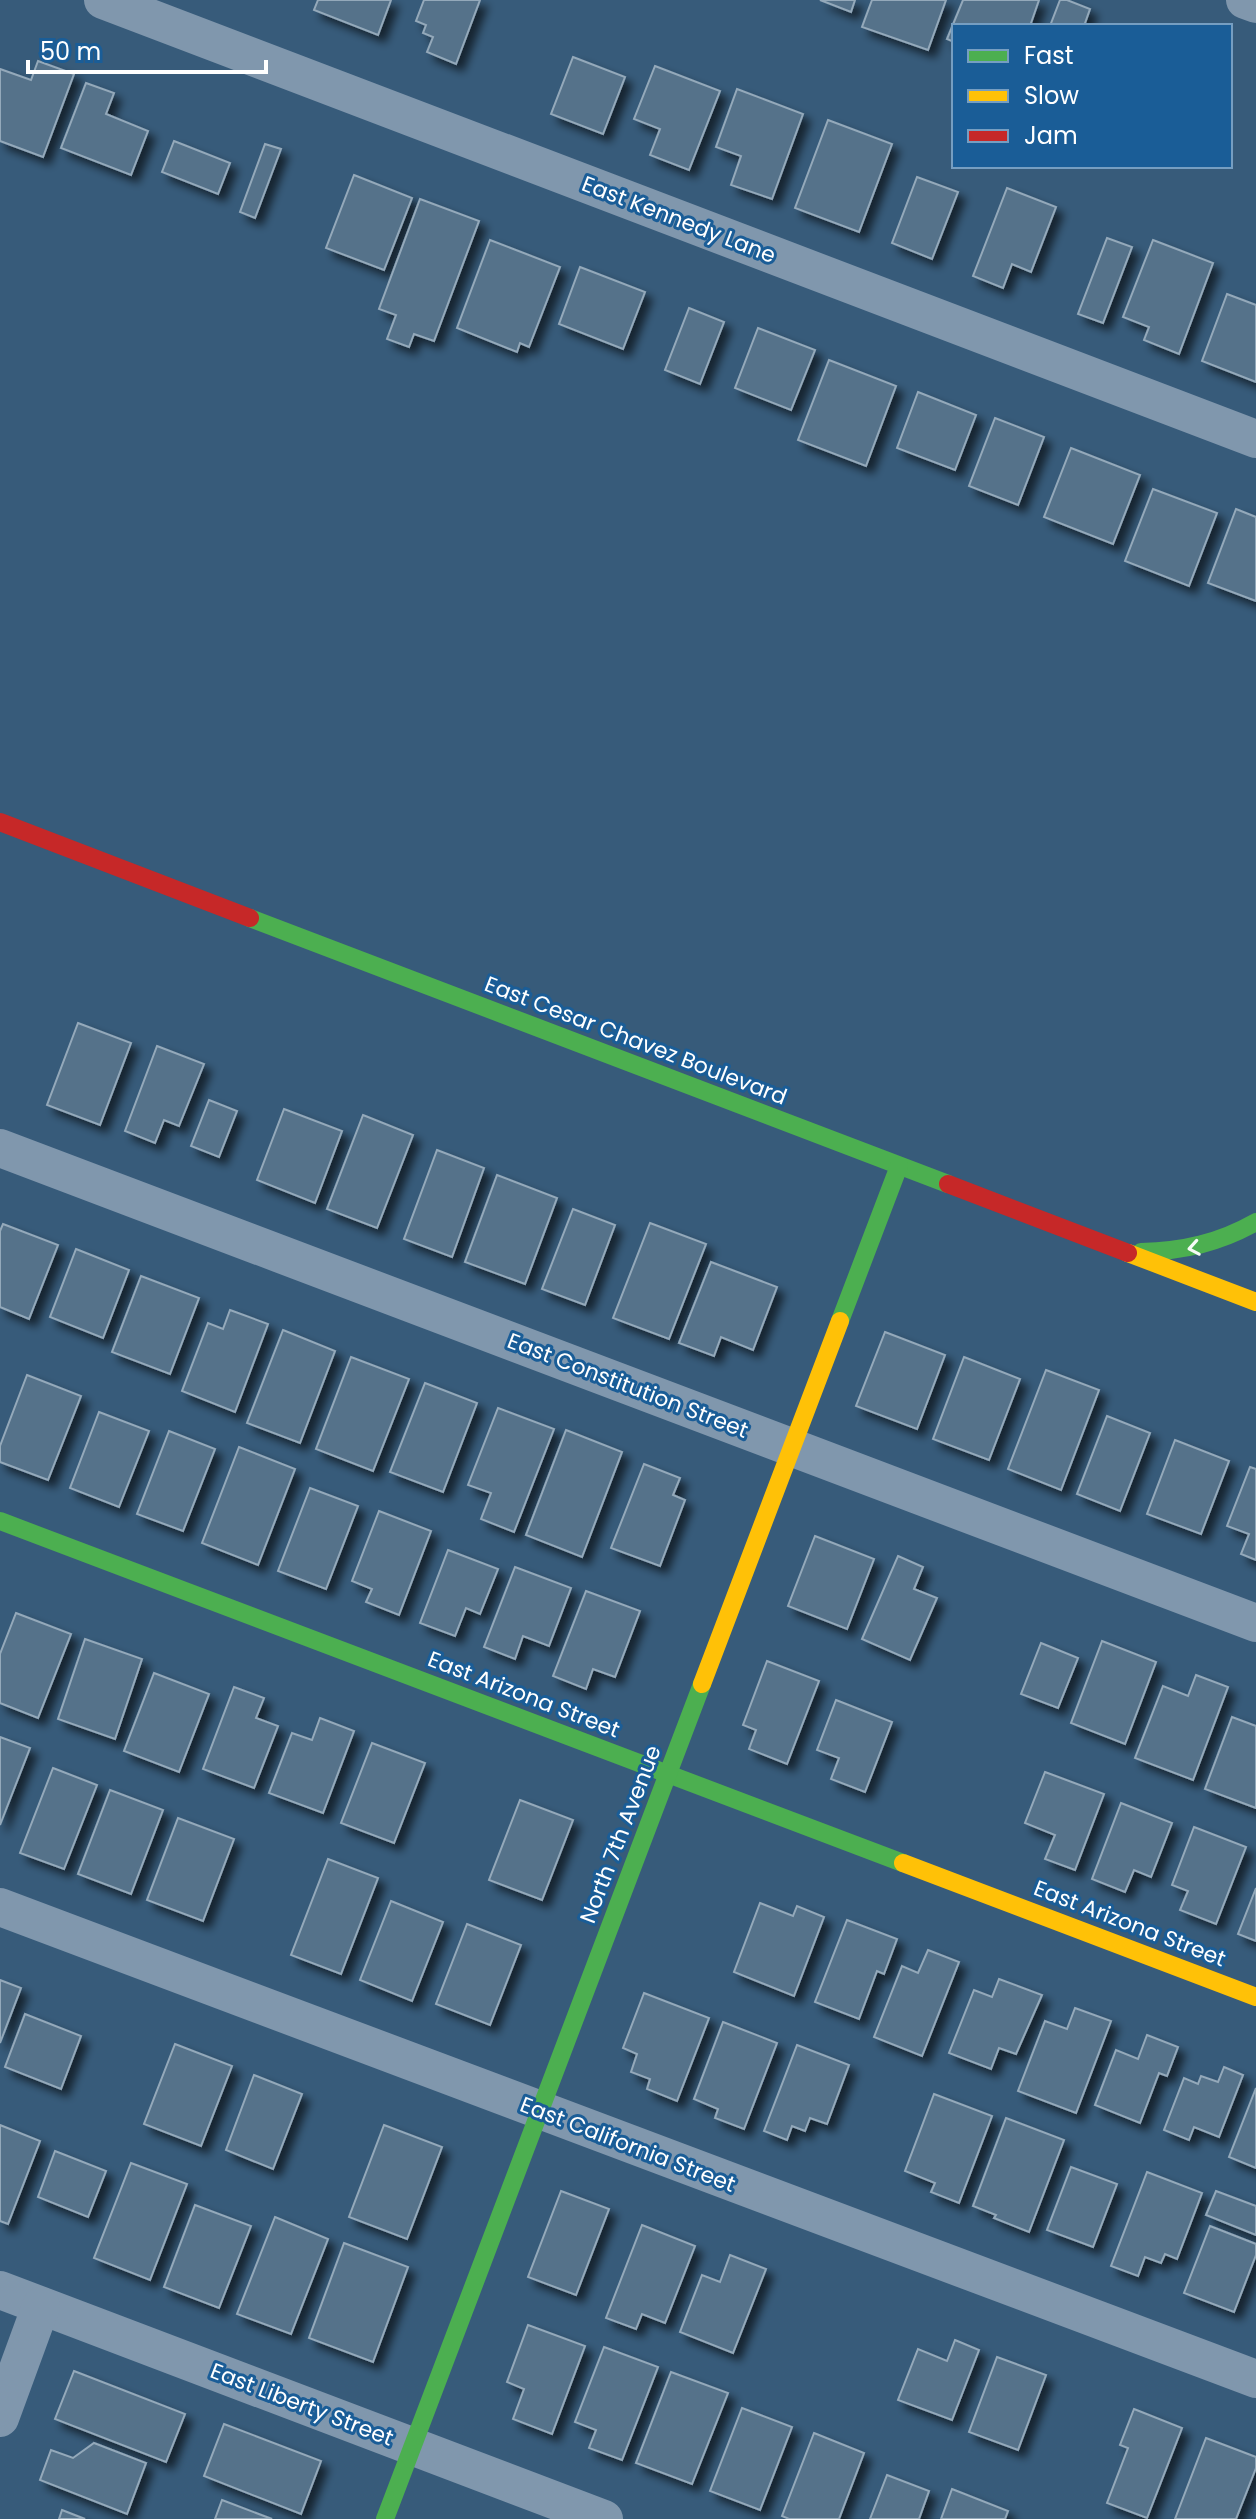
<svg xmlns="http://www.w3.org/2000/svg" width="1256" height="2519" font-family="Poppins,sans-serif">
  <defs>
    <filter id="shadow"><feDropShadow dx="7" dy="7" stdDeviation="4" flood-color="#0009"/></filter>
  </defs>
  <rect width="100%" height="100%" fill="#375b7a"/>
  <g fill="#55728a" stroke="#94a9ba" stroke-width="2" filter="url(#shadow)">
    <polygon points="318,0 391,0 378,35 314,10"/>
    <polygon points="424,0 480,0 456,64 427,52 433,37 423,33 426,25 416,21"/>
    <polygon points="820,0 855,0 851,12"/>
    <polygon points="872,0 946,0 928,50 862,27"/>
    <polygon points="963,0 1039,0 1030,26 954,26 954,42 947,39"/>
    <polygon points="1060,0 1067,0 1090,9 1084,26 1050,26"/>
    <polygon points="573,57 625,77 603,134 551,114"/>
    <polygon points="38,61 74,74 43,157 0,141 0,69 31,80"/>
    <polygon points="655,66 720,91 689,170 650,155 660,129 634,119"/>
    <polygon points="86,83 114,93 106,114 148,131 131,175 61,148"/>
    <polygon points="737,89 803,114 772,199 731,185 741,156 716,147"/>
    <polygon points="828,120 892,144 859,232 795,208"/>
    <polygon points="174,141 230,163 218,194 162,172"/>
    <polygon points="265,144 281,149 255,218 240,212"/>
    <polygon points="354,175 412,198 384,270 326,248"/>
    <polygon points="917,177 958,192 932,259 892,243"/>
    <polygon points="1007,188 1056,207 1031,272 1012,264 1003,288 973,276"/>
    <polygon points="420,199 479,221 434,341 414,334 409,347 387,339 396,315 379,309"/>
    <polygon points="1107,238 1132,247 1103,323 1078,314"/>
    <polygon points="490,240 560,267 529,347 520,343 517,352 457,328"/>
    <polygon points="1153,240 1213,263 1179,354 1144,340 1149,327 1123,317"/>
    <polygon points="580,267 645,292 623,349 559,324"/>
    <polygon points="1227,294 1256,305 1256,382 1202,361"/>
    <polygon points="689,308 724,322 700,384 665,370"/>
    <polygon points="758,328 815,350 791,410 735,388"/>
    <polygon points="829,360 896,386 866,466 798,440"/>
    <polygon points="918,392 976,415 955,470 897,448"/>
    <polygon points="995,418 1044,437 1018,505 969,486"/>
    <polygon points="1071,448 1140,475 1113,544 1044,517"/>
    <polygon points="1153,489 1217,513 1189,586 1125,561"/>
    <polygon points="1236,509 1256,517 1256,601 1208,583"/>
    <polygon points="78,1023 131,1043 100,1125 47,1105"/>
    <polygon points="157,1046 204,1064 179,1126 164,1120 155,1143 125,1131"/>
    <polygon points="209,1100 237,1111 219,1157 191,1146"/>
    <polygon points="284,1109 342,1131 315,1203 257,1180"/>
    <polygon points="363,1115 413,1135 377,1228 327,1209"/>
    <polygon points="437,1150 484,1168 452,1257 404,1239"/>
    <polygon points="497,1175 557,1198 525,1284 465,1262"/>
    <polygon points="573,1209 615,1225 585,1305 542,1289"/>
    <polygon points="650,1223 706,1244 669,1339 613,1318"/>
    <polygon points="3,1224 58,1245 29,1319 0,1307 0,1231"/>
    <polygon points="76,1249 129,1270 103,1338 50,1317"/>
    <polygon points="711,1262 777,1287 753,1350 721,1337 714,1356 679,1343"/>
    <polygon points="141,1276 199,1298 170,1374 112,1352"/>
    <polygon points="230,1310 268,1324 235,1412 182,1391 208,1323 223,1329"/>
    <polygon points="283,1330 335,1351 300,1443 247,1423"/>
    <polygon points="885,1332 945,1355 917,1429 856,1406"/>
    <polygon points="351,1357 409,1379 373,1471 316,1449"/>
    <polygon points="964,1357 1020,1379 989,1460 933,1439"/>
    <polygon points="1046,1370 1099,1390 1061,1490 1008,1469"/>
    <polygon points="27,1375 81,1396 48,1480 0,1462 0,1446"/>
    <polygon points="425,1383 477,1403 443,1492 390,1472"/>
    <polygon points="498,1408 554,1429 514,1532 481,1519 491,1493 468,1485"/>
    <polygon points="99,1412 149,1431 119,1507 70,1488"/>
    <polygon points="1107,1416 1150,1433 1120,1511 1077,1494"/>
    <polygon points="566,1430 622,1452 582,1557 526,1535"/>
    <polygon points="169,1431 215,1449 183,1531 137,1514"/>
    <polygon points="1175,1440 1229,1461 1201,1534 1147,1514"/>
    <polygon points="239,1447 295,1469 258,1565 202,1543"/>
    <polygon points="644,1464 680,1478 673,1495 685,1500 660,1566 611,1548"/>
    <polygon points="1250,1467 1256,1469 1256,1560 1241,1554 1249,1534 1227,1526"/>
    <polygon points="310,1488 358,1506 326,1589 278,1571"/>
    <polygon points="379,1511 431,1531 399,1615 366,1602 372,1589 352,1581"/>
    <polygon points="815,1536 874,1559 847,1629 788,1606"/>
    <polygon points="448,1550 498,1569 480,1614 466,1608 455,1636 420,1623"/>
    <polygon points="898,1556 923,1567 914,1589 937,1598 910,1660 862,1639"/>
    <polygon points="515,1567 571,1588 549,1646 523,1636 515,1659 484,1647"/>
    <polygon points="586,1591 640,1611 615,1677 593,1669 586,1689 553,1676"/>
    <polygon points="16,1613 71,1634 38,1718 0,1703 0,1654"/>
    <polygon points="85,1639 142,1659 115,1739 58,1719"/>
    <polygon points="1102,1641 1156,1662 1125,1744 1071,1723"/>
    <polygon points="1041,1643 1078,1658 1058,1708 1021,1694"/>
    <polygon points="767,1661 819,1681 787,1764 749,1749 756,1730 743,1725"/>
    <polygon points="154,1673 209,1694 179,1772 124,1751"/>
    <polygon points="1196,1675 1228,1687 1193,1780 1135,1758 1163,1686 1188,1696"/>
    <polygon points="234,1687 264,1698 256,1718 278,1726 254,1788 203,1769"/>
    <polygon points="836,1700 892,1722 865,1792 831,1779 839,1758 817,1750"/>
    <polygon points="1232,1717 1256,1726 1256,1808 1205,1789"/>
    <polygon points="320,1718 354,1731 323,1813 269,1793 292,1733 312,1740"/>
    <polygon points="0,1737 30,1748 0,1825"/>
    <polygon points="372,1743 425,1763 394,1843 341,1823"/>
    <polygon points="53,1768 97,1785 64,1869 20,1853"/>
    <polygon points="1045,1772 1104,1794 1075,1870 1045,1859 1055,1835 1025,1823"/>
    <polygon points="110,1790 163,1810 131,1894 78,1874"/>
    <polygon points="520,1800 573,1820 542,1900 489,1880"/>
    <polygon points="1121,1803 1172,1823 1151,1877 1134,1870 1125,1892 1092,1879"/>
    <polygon points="178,1818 234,1839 203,1921 147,1900"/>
    <polygon points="1194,1827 1246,1847 1216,1924 1180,1910 1188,1891 1172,1885"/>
    <polygon points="328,1859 378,1878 341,1974 291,1955"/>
    <polygon points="1256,1888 1256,1941 1238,1934"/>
    <polygon points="391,1901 443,1922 412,2001 360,1980"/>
    <polygon points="760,1903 793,1916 797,1906 824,1917 794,1996 734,1972"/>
    <polygon points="847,1920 897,1939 884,1974 877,1971 859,2019 815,2002"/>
    <polygon points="467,1924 521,1945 490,2025 436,2004"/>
    <polygon points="928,1950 959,1962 922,2056 874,2037 902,1966 918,1973"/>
    <polygon points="999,1979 1042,1995 1016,2054 999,2048 991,2069 949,2053 974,1990 992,1997"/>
    <polygon points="0,1980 21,1988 0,2043"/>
    <polygon points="644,1993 709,2018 677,2101 647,2089 650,2079 631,2072 637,2054 623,2048"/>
    <polygon points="1075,2008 1111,2021 1076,2113 1018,2091 1045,2021 1067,2029"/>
    <polygon points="25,2014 81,2036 61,2089 5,2067"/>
    <polygon points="723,2022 777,2043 744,2129 715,2118 718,2109 694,2099"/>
    <polygon points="1147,2035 1178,2047 1167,2076 1159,2073 1140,2123 1095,2105 1116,2050 1138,2059"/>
    <polygon points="175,2044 232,2066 201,2146 144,2124"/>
    <polygon points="797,2045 849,2065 827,2124 810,2118 805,2131 792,2126 787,2140 764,2131"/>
    <polygon points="1224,2067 1243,2075 1219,2137 1194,2127 1189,2140 1164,2130 1184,2078 1198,2084 1201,2076 1218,2082"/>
    <polygon points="254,2075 302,2094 273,2169 226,2150"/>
    <polygon points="1256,2088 1256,2168 1229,2157"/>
    <polygon points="934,2094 992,2116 959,2203 931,2192 935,2183 905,2171"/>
    <polygon points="1006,2118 1064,2140 1029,2232 994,2218 996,2215 973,2206"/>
    <polygon points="0,2125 40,2141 8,2224 0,2221"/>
    <polygon points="384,2125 442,2147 407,2239 349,2217"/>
    <polygon points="55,2151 106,2171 88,2217 38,2197"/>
    <polygon points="131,2163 187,2184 150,2280 94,2258"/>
    <polygon points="1071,2167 1117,2184 1093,2247 1047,2230"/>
    <polygon points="1147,2172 1202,2193 1177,2259 1165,2254 1161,2263 1145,2257 1138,2276 1111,2266"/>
    <polygon points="561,2191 609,2209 576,2295 528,2277"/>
    <polygon points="1216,2191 1256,2206 1256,2235 1206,2215"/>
    <polygon points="195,2205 251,2226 219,2308 164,2287"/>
    <polygon points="275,2217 328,2239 291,2334 237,2314"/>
    <polygon points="642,2225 695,2246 665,2323 642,2314 636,2329 606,2318"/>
    <polygon points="1210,2226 1256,2244 1256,2255 1234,2312 1184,2293"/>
    <polygon points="344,2243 408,2267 373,2362 309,2338"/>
    <polygon points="730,2255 766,2269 733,2353 680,2332 702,2275 720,2282"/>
    <polygon points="528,2325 585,2346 552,2434 513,2419 524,2389 507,2382"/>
    <polygon points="955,2340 979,2350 952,2420 898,2400 918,2349 947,2361"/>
    <polygon points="604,2347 658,2367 622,2460 589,2448 596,2430 575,2422"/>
    <polygon points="997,2357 1046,2375 1018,2450 969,2432"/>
    <polygon points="74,2371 185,2414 166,2462 55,2419"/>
    <polygon points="671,2372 728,2393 692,2484 636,2463"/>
    <polygon points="742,2408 792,2427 760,2510 710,2491"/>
    <polygon points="1134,2409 1182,2428 1147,2518 1107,2503 1128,2448 1120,2445"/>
    <polygon points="224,2424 321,2461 301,2514 204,2476"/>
    <polygon points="814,2433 864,2453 839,2519 789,2519 782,2516"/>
    <polygon points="1206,2438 1256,2457 1256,2468 1236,2519 1175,2519"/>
    <polygon points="94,2443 146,2463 127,2514 40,2480 51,2450 73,2458"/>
    <polygon points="887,2475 929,2491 919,2519 870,2519"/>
    <polygon points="952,2489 1008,2511 1005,2519 941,2519"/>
    <polygon points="222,2500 272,2519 215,2519"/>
    <polygon points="62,2510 85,2519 59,2519"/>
  </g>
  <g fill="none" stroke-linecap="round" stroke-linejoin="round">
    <g stroke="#8097ad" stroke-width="38">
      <polyline points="103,0 1256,439"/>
      <polyline points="1245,0 1256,4"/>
      <polyline points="0,1148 1256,1623"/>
      <polyline points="0,1907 1256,2379"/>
      <polyline points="0,2290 604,2519"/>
      <polyline points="0,2418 41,2306"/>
    </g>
    <g stroke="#4caf50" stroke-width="18">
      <polyline points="250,918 948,1184"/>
      <path d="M1141,1252c42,-1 78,-9 115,-30"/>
      <polyline points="840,1321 899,1166"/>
      <polyline points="0,1521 903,1863"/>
      <polyline points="385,2519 702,1684"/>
    </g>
    <g stroke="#ffc107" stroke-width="18">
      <polyline points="1128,1253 1256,1302"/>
      <polyline points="702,1684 840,1321"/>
      <polyline points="903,1863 1256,1997"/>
    </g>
    <g stroke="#c62828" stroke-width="18">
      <polyline points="0,822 250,918"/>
      <polyline points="948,1184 1128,1253"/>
    </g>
  </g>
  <defs><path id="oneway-chevron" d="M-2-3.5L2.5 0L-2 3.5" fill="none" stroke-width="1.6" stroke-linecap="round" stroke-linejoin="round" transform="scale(2)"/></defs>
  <use stroke="#f6fbf6" href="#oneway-chevron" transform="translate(1194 1248) rotate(170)"/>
  <g text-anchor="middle" stroke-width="6" stroke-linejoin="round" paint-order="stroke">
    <g font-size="22" fill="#fff" stroke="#1a5d97">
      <text transform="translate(679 219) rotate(21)" y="8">East Kennedy Lane</text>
      <text transform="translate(636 1040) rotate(21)" y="8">East Cesar Chavez Boulevard</text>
      <text transform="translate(628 1385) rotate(21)" y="8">East Constitution Street</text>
      <text transform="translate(524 1694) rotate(21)" y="8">East Arizona Street</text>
      <text transform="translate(620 1834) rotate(-69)" y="8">North 7th Avenue</text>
      <text transform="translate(1130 1923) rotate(21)" y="8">East Arizona Street</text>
      <text transform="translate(628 2144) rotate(21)" y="8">East California Street</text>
      <text transform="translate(302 2404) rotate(21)" y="8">East Liberty Street</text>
    </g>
  </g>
  <rect x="952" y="24" width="280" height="144" fill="#1a5d97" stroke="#769ec1" stroke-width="2"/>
  <rect x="968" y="50" width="40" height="12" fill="#4caf50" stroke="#769ec1" stroke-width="2"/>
  <text x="1024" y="64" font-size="24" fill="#ffffff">Fast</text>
  <rect x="968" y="90" width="40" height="12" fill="#ffc107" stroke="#769ec1" stroke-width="2"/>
  <text x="1024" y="104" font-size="24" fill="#ffffff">Slow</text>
  <rect x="968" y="130" width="40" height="12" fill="#c62828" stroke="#769ec1" stroke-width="2"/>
  <text x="1024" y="144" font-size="24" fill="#ffffff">Jam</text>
  <path d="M28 60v12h238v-12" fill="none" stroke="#ffffff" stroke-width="4"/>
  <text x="40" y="60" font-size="24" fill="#ffffff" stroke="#1a5d97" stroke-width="6" paint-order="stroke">50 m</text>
</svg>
